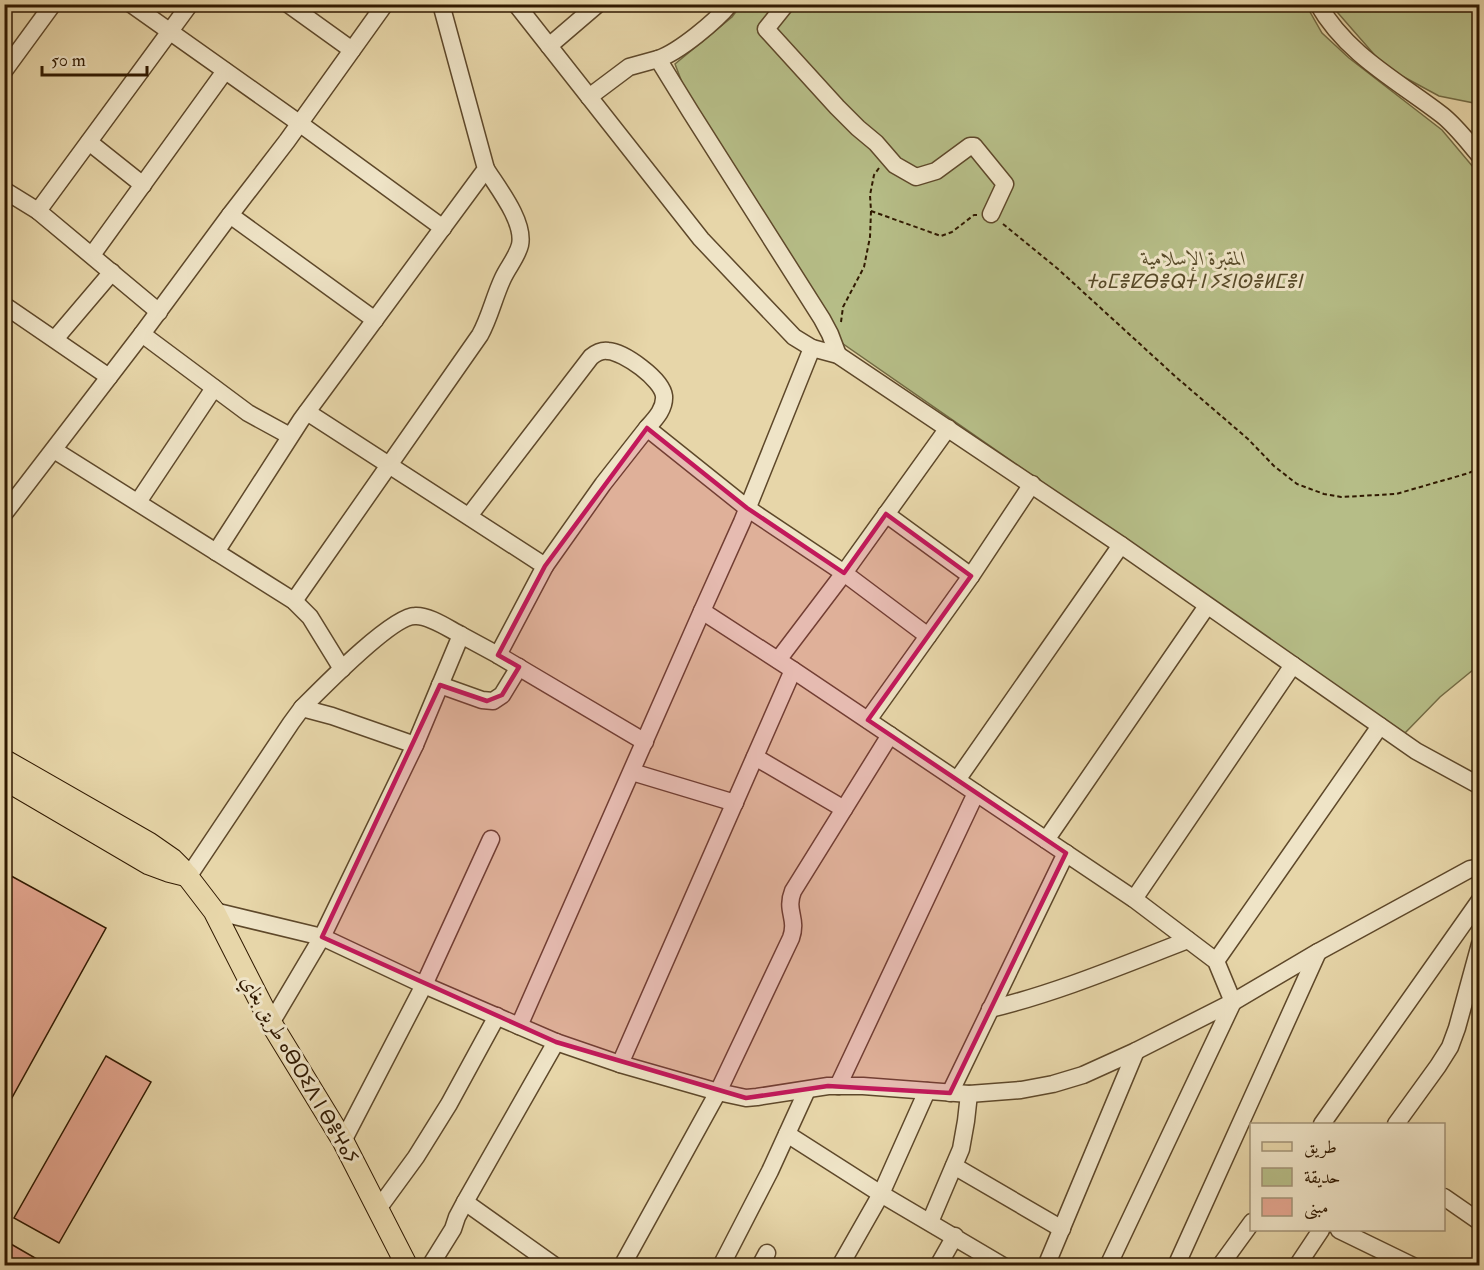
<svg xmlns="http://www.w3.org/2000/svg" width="1484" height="1270" font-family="'IM FELL Double Pica',Amiri,'Noto Sans Tifinagh',serif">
  <rect width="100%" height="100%" fill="#e7d6a9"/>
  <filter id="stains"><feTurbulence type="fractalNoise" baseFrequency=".00333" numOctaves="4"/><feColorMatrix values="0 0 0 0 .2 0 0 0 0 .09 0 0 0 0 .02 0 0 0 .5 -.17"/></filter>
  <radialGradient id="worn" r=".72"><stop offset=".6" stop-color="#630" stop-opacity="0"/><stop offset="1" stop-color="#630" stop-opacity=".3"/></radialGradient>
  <g fill="#b6bd87" stroke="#736b44" stroke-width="1.5">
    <polygon points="741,5 1306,5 1322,33 1349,58 1442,130 1479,174 1479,665 1440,697 1404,734 839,341 694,114 675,64 732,17"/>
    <polygon points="1331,5 1479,5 1479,104 1439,96 1402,76 1379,60"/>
  </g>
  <g fill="#e4a690" stroke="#301900" stroke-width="1.5">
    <polygon points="4,872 106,928 4,1112"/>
    <polygon points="106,1056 151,1082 59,1243 14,1218"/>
    <polygon points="4,1240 49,1266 4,1266"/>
  </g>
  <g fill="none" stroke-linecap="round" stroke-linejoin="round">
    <defs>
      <g id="minor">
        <polyline points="131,4 299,123 443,228"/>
        <polyline points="288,4 352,50"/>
        <polyline points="516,4 701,239 794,337 812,348 838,355 1121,545 1416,751 1480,786"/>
        <path d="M730,4c-14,17 -51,48 -72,55l32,52 132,208 8,15 8,21"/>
        <polyline points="786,4 766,29 837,107 858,128 876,143 895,165 916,177 936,171 970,146 974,146 1005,184 991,214"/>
        <path d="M1318,4c29,51 80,77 124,111 14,11 26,27 38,41"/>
        <polyline points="549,46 598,4"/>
        <polyline points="4,71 53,4"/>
        <polyline points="589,97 629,67 658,59"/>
        <polyline points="89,142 143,185"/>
        <polyline points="4,190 38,211 159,312"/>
        <polyline points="38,211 190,4"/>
        <polyline points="230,215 375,320"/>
        <polyline points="92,255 225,71"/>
        <polyline points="4,305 109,377"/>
        <polyline points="142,334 248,413 290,436"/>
        <polyline points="55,339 112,272"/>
        <polyline points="307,412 545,566 498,655"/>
        <polyline points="54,450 294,601 310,617 342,669"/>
        <polyline points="138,502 214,388"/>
        <polyline points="4,514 142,334 230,215 287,141 385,4"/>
        <polyline points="886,514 971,576"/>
        <path d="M469,516l122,-159c5,-4 10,-7 17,-6 16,1 54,28 56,45 1,13 -9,23 -17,32"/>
        <polyline points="216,552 301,420 486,169 441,4"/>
        <polyline points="545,566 603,484 647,428 747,508 844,573 928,636"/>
        <path d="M294,601l186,-266c10,-18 14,-38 23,-57 5,-11 14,-21 17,-33 5,-23 -22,-57 -34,-76"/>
        <polyline points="702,611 793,670 1134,899 1216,961 1233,1002 1108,1266"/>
        <polyline points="778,660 844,573 948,428"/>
        <polyline points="440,685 482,700 493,701 502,695 519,667"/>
        <path d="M302,708c19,-19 90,-92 113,-92 14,-1 34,13 46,19"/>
        <polyline points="868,720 971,576 1032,484"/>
        <polyline points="755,757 844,809"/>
        <polyline points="632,772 735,803"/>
        <polyline points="957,780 1121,545"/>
        <polyline points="1046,840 1207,606"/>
        <polyline points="188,877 291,723 302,708 332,716 415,745"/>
        <polyline points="1134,899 1293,665"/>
        <polyline points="214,911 322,937 424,985 556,1042 620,1064 718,1092 746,1098 757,1097 828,1086 863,1086 969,1094 1021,1090 1053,1084 1083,1075 1136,1051 1233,1002 1318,952 1470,869 1480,867"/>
        <polyline points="1216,961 1380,726"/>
        <path d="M990,1009c67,-16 133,-44 198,-69"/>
        <polyline points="271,1023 322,937 415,745 461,635 498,655 645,742"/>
        <polyline points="519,1026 702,611 742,522 812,348"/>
        <polyline points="620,1064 793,670"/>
        <polyline points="838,1086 976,793"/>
        <polyline points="950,1093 1066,853"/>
        <polyline points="1322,1124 1480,900"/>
        <polyline points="1396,1124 1438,1066 1450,1047 1457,1028 1480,944"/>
        <polyline points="787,1134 881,1194 1003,1266"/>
        <polyline points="343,1141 424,985 491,839"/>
        <polyline points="954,1166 1062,1229"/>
        <polyline points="1444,1197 1480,1222"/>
        <polyline points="465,1202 555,1266"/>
        <polyline points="378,1209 416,1157 449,1104 497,1016"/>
        <polyline points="930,1222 961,1149 966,1121 969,1094"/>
        <polyline points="1339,1230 1413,1266"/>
        <polyline points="430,1266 453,1229 457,1217 465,1202 556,1042"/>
        <path d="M622,1266l96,-174 73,-154c7,-20 -6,-27 2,-47l97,-156"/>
        <polyline points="721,1266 770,1171 807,1090"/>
        <polyline points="760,1266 767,1253"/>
        <polyline points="840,1266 881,1194 927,1091"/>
        <polyline points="938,1266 955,1236"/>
        <polyline points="1046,1266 1136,1051"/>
        <polyline points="1176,1266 1318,952"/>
        <polyline points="1220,1266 1252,1222"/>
        <polyline points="1297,1266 1321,1230"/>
      </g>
      <g id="major">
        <polyline points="4,760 149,843 172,859 181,868 214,911 271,1023 343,1141 407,1266"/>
        <polyline points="4,779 149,864 168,871 188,876"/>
      </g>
    </defs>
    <use href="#minor" stroke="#5e482a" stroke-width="19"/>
    <use href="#major" stroke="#301900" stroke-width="23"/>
    <g stroke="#301900" stroke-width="2" stroke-dasharray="4.5 3" stroke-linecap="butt">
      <polyline points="871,211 941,236 952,232 974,215 977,215"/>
      <polyline points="1003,224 1058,269 1176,377 1248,439 1274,466 1297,484 1324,494 1341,497 1396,494 1469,473 1480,467"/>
      <polyline points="841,322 843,307 864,267 870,237 871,211 870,195 874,175 879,168"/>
    </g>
    <use href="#minor" stroke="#efe4c7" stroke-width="16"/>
    <use href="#major" stroke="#e7d6a9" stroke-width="21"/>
  </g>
  <path fill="#c2185b" fill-opacity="0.2" stroke="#c2185b" stroke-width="4.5" stroke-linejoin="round" d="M647,428l100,80 97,65 42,-59 85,62 -103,144 198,133 -116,240 -122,-7 -82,12 -190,-56 -234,-105 118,-252 47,16 15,-6 17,-28 -21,-12 47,-89z"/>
  <g text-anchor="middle" stroke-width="6" stroke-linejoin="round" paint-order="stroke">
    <g font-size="20" font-style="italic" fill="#584a28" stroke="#efe4c7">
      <text x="1194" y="265">المقبرة الإسلامية<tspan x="1194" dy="23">ⵜⴰⵎⴻⵇⴱⴻⵕⵜ ⵏ ⵢⵉⵏⵙⴻⵍⵎⴻⵏ</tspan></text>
    </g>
    <g font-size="20" fill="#301900" stroke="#efe4c7">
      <text transform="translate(300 1069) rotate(60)" y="7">طريق بغاي ⴰⴱⵔⵉⴷ ⵏ ⴱⴻⵖⴰⵢ</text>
    </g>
  </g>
  <rect width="1484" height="1270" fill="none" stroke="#e7d6a9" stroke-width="24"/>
  <rect x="6" y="6" width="1472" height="1258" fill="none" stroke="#301900" stroke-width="3"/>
  <rect x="12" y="12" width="1460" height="1246" fill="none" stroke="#301900" stroke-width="1.5"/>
  <rect x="1250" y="1123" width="195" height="108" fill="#efe4c7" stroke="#a39377" stroke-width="1.5"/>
  <rect x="1262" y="1142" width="30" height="9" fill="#e7d6a9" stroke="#a39377" stroke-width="1.5"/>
  <text x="1304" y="1153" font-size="18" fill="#301900">طريق</text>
  <rect x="1262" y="1168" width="30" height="18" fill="#b6bd87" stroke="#a39377" stroke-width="1.5"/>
  <text x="1304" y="1183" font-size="18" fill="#301900">حديقة</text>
  <rect x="1262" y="1198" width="30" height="18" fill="#e4a690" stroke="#a39377" stroke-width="1.5"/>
  <text x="1304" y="1213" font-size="18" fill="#301900">مبنى</text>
  <path d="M42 66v9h105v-9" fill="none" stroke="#301900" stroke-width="3"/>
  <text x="51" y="66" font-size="18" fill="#301900" stroke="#efe4c7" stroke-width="4.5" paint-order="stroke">50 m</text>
  <rect width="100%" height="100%" filter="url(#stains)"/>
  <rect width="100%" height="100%" fill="url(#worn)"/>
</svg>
